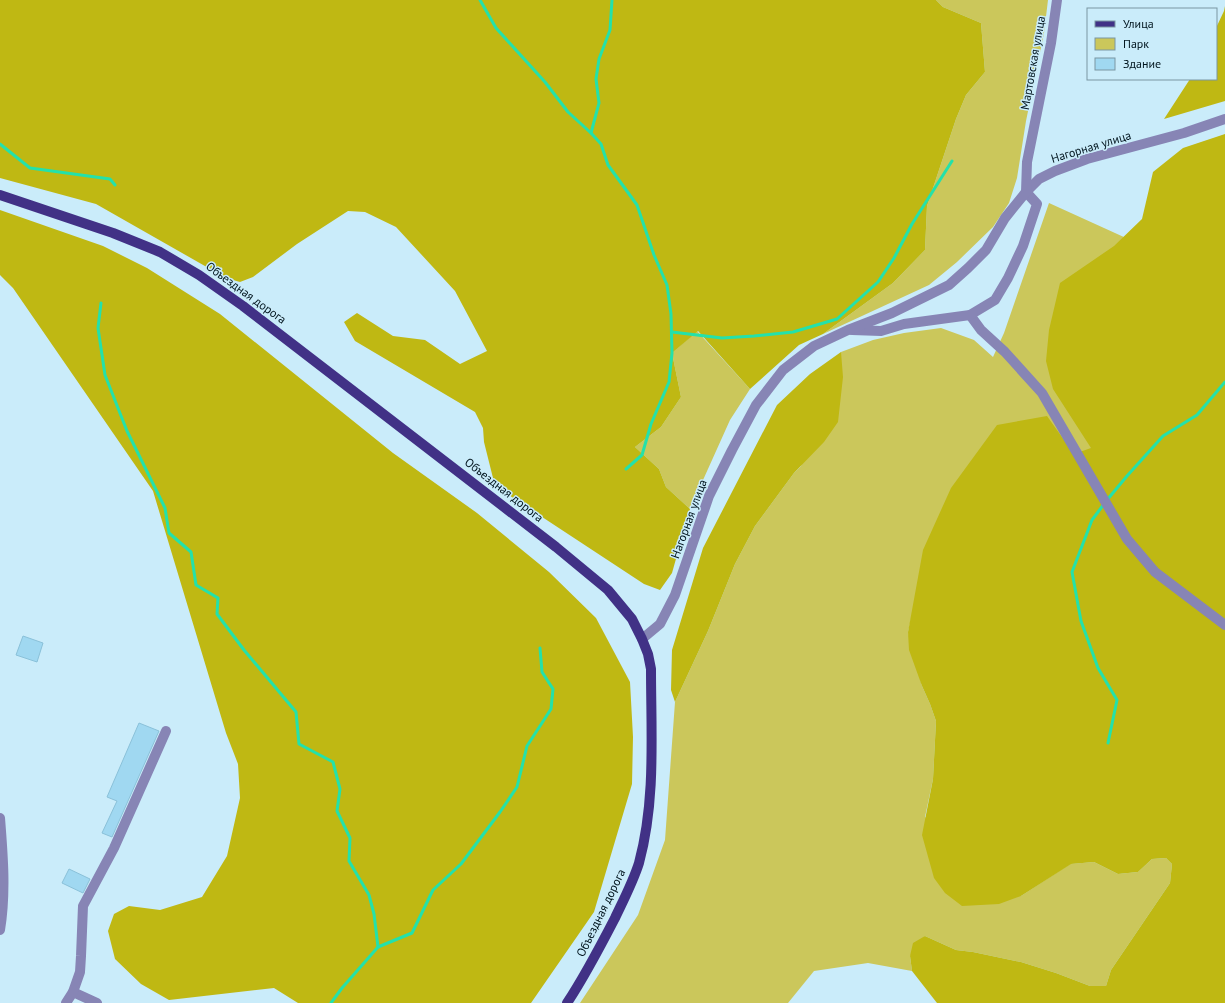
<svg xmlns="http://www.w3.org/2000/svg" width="1225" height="1003" font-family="'PT Sans',sans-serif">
  <rect width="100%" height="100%" fill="#caecfa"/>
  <g fill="#cbc75b">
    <polygon points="936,0 1048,0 1044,33 1026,121 1017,178 1009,203 993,227 957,262 929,285 823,334 893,283 925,250 927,206 956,119 966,95 985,72 981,23 943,7"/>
    <polygon points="1049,203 1225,283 1225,1003 1189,809 911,619 908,632 922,686 930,704 936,721 933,779 925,817 1021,896 1070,864 1094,862 1118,874 1138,872 1152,859 1166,858 1172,864 1170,883 1111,970 1106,986 1090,986 1056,973 1021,962 973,952 956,950 925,936 910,956 912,971 868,963 814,971 788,1003 580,1003 638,915 665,840 675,702 708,631 735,564 755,526 794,473 801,466 841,360 841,352 873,340 904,333 941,328 974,340 993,357 1004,333"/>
    <polygon points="697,331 750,389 730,420 690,509 666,487 659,469 635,447 661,427 681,397 672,353"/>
  </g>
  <g fill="#bfb813">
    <polygon points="0,0 936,0 943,7 981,23 985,72 966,95 956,119 927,206 925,250 893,283 823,334 799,345 750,389 698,331 672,353 681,397 661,427 635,447 659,469 666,487 690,509 672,573 660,590 644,584 495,486 484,442 483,428 475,412 355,341 344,322 357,313 393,336 425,340 460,364 487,351 455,291 396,227 365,212 348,211 297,244 253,277 240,282 226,278 96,204 0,178"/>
    <polygon points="1225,6 1225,101 1164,119 1190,79 1216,79 1216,28 1224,11"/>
    <polygon points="1225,134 1225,1003 937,1003 912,971 910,956 913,943 925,936 956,950 973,952 1021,962 1056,973 1090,986 1106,986 1111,970 1170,883 1172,864 1166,858 1152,859 1138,872 1118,874 1094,862 1071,864 1021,896 999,904 962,906 945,893 934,878 922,835 933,779 936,721 930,704 922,686 909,650 908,632 923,550 951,488 997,425 1047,416 1074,454 1091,448 1053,389 1046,361 1049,330 1060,283 1114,246 1142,219 1153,172 1183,148"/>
    <polygon points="0,210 103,246 147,268 220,314 393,453 477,513 549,572 596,618 630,682 633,737 632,784 594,912 531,1003 298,1003 274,988 169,1000 141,984 115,959 108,931 114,914 129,906 160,910 202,897 227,856 240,798 238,764 226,733 153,491 13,288 0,275"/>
    <polygon points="841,352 843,377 838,422 824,442 794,473 755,526 735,564 708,631 675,702 671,690 672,650 703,548 777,405 810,374"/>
  </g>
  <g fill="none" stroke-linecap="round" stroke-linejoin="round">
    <g stroke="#24e1aa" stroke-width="3">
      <polyline points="480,0 496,28 545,82 568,112 591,133 601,144 608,165 637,205 654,255 667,285 671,314 672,353 669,382 651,424 642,455 626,469"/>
      <polyline points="591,133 599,103 596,79 599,59 610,30 612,0"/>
      <polyline points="0,144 30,168 110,179 115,185"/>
      <polyline points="101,303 98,328 105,375 127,431 165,508 169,533 191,552 196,585 218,598 217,614 244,650 296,712 299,744 333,762 340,789 337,811 350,838 349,861 369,895 374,914 378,947"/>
      <polyline points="672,332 722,338 754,336 793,332 837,319 878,282 894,258 912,224 952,161"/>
      <polyline points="1107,500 1127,476 1163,436 1197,415 1225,382"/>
      <polyline points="1104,504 1092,520 1072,572 1081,621 1098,668 1117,700 1108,743"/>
      <polyline points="331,1003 342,988 378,947 412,933 433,890 461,864 500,812 517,787 527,746 551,709 553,689 542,672 540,648"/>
    </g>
  </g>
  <g fill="#a0d8f1" stroke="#8ac1d9">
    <polygon points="23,636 43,643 37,662 16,655"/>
    <polygon points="139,723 159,731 112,837 102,833 117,801 107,797"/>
    <polygon points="69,869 90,879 83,893 62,883"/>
  </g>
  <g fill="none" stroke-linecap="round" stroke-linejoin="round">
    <g stroke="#8785b5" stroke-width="10">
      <polyline points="970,315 981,330 1005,352 1042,393 1127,539 1155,572 1225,625"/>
      <polyline points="852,330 881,331 904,324 970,315 995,300 1008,278 1023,246 1037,204 1026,192 1039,179 1055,171 1087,159 1184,133 1225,119"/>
      <polyline points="642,639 660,624 675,595 709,496 732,450 756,405 783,370 814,346 848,330 892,313 949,285 968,268 986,250 1005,218 1026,192 1027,162 1051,43 1057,0"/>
      <path d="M0,818c3,38 6,75 0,112"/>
      <polyline points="73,992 97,1003"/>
      <polyline points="66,1003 73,992 80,972 81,956 83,906 114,848 166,731"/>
    </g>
    <path stroke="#413186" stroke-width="10" d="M0,195l113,38 47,19 39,23 44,31 313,241 52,43 24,29 10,20 6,15 3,15c0,65 5,131 -12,194 -6,19 -16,38 -24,55 -15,29 -30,58 -48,85"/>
  </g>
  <g text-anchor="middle" stroke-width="3" stroke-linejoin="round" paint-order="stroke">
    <g font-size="12" fill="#01141d" stroke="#caecfa">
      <text transform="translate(1033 63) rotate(-80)" y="4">Мартовская улица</text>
      <text transform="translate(1091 147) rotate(-17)" y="4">Нагорная улица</text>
      <text transform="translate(246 293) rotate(36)" y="4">Объездная дорога</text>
      <text transform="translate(504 490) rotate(38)" y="4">Объездная дорога</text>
      <text transform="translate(689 519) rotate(-70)" y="4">Нагорная улица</text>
      <text transform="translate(601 913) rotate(-64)" y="4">Объездная дорога</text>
    </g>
  </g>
  <rect x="1087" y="8" width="130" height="72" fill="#caecfa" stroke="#7a96a2"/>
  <rect x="1095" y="21" width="20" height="6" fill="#413186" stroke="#7a96a2"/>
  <text x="1123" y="28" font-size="12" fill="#01141d">Улица</text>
  <rect x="1095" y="38" width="20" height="12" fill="#cbc75b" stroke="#7a96a2"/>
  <text x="1123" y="48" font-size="12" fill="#01141d">Парк</text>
  <rect x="1095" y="58" width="20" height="12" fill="#a0d8f1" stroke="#7a96a2"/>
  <text x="1123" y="68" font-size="12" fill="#01141d">Здание</text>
</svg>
